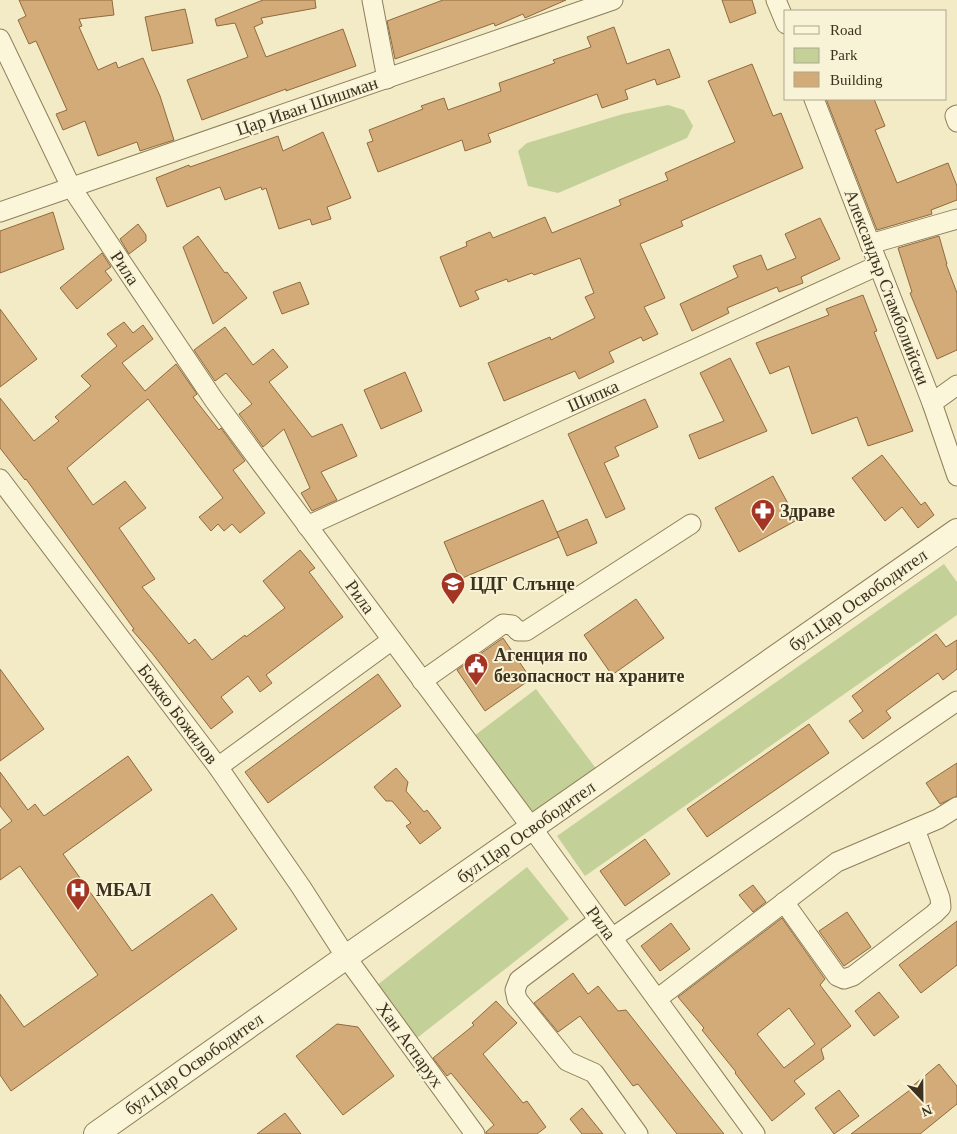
<svg xmlns="http://www.w3.org/2000/svg" width="957" height="1134" font-family="Georgia,serif">
  <rect width="100%" height="100%" fill="#f2ebc6"/>
  <g fill="#c3d198">
    <polygon points="668,105 684,110 693,126 687,138 558,193 528,186 518,151 527,143 623,114"/>
    <polygon points="944,564 957,582 957,615 585,876 557,836"/>
    <polygon points="536,689 607,783 545,829 474,736"/>
    <polygon points="527,867 569,919 417,1038 376,986"/>
  </g>
  <g fill="#d3ab79" stroke="#916a3d" fill-rule="evenodd">
    <polygon points="19,0 112,0 114,15 79,19 82,26 79,27 98,70 116,62 118,68 143,58 160,96 174,140 140,151 137,142 98,156 85,121 63,130 56,114 67,110 36,41 29,44 18,20 26,16"/>
    <polygon points="263,0 315,0 316,8 261,18 263,23 254,27 266,57 343,29 356,66 286,91 286,89 202,120 187,80 248,57 235,23 217,26 215,19"/>
    <polygon points="443,0 566,0 525,18 523,14 495,26 494,23 395,59 387,21"/>
    <polygon points="722,0 752,0 756,13 730,23"/>
    <polygon points="185,9 193,43 152,51 145,17"/>
    <polygon points="614,27 627,64 669,49 680,77 657,85 655,79 625,90 628,99 602,108 597,94 488,134 491,142 465,151 462,140 378,172 367,143 373,141 369,130 423,109 421,106 444,98 448,110 501,91 499,83 555,63 553,60 591,47 587,37"/>
    <polygon points="752,64 773,116 781,113 803,168 681,221 683,226 640,244 665,298 644,307 658,334 643,341 641,337 609,352 614,362 579,379 575,371 504,401 488,363 550,337 551,340 595,318 585,297 594,293 580,258 534,275 532,273 508,282 507,279 475,291 479,299 460,307 440,257 467,246 466,242 490,232 493,238 545,217 552,233 621,205 619,200 668,180 665,173 735,142 708,81"/>
    <polygon points="826,99 874,99 885,126 875,130 897,183 948,163 957,186 957,200 931,210 932,214 877,230"/>
    <polygon points="323,132 351,198 327,207 331,219 312,225 310,219 279,229 266,188 262,190 261,187 225,200 220,187 167,207 156,178 189,165 190,167 278,136 283,151"/>
    <polygon points="53,212 64,249 0,273 0,231"/>
    <polygon points="820,218 840,259 801,277 803,283 779,292 777,287 727,308 729,313 692,331 680,304 738,277 733,266 761,255 767,270 796,258 785,234"/>
    <polygon points="138,224 146,235 146,241 129,254 120,239"/>
    <polygon points="198,236 225,273 227,272 247,298 213,324 183,247"/>
    <polygon points="939,236 947,264 946,264 957,293 957,350 937,359 910,293 912,292 898,248"/>
    <polygon points="102,253 111,267 105,271 112,280 77,309 60,288"/>
    <polygon points="300,282 309,304 282,314 273,292"/>
    <polygon points="863,295 877,331 874,332 913,431 868,446 857,417 812,434 789,366 770,374 756,343 829,315 826,309"/>
    <polygon points="0,309 37,359 0,387"/>
    <polygon points="124,322 133,333 143,325 153,339 122,363 145,391 176,364 197,394 193,397 219,430 221,428 245,461 233,470 265,513 240,533 232,524 224,531 218,524 211,531 199,517 223,498 148,399 67,468 93,505 125,481 146,508 119,528 155,579 142,587 189,644 195,639 212,660 245,635 246,637 285,608 263,581 300,550 315,568 309,572 343,617 266,675 272,683 260,692 248,676 221,697 233,712 211,729 152,653 132,630 134,629 26,479 25,480 0,448 0,398 34,441 59,421 55,417 91,386 81,376 117,346 107,334"/>
    <polygon points="225,327 253,365 273,349 288,367 269,382 312,437 342,424 357,456 321,472 337,500 312,511 301,493 310,488 284,429 263,447 239,414 252,404 226,373 215,381 194,350"/>
    <polygon points="730,358 767,431 699,459 689,435 724,421 700,373"/>
    <polygon points="405,372 422,411 381,429 364,390"/>
    <polygon points="645,399 658,427 615,447 619,456 604,463 625,509 606,518 568,434"/>
    <polygon points="882,455 921,505 925,502 934,515 918,528 902,507 885,521 852,478"/>
    <polygon points="773,476 797,520 739,552 715,508"/>
    <polygon points="543,500 559,537 460,579 444,542"/>
    <polygon points="587,519 597,543 567,556 557,532"/>
    <polygon points="636,599 664,638 612,675 584,635"/>
    <polygon points="936,634 946,647 957,640 957,669 943,680 938,673 886,711 891,718 863,739 849,721 863,711 852,696"/>
    <polygon points="503,638 531,679 485,711 457,670"/>
    <polygon points="0,669 44,729 0,761"/>
    <polygon points="378,674 401,706 268,803 245,772"/>
    <polygon points="809,724 829,753 707,837 687,809"/>
    <polygon points="128,756 152,790 63,854 132,951 212,894 237,929 11,1091 0,1075 0,994 24,1027 98,975 20,866 0,880 0,830 12,821 0,806 0,772 28,810 35,804 44,816"/>
    <polygon points="957,763 957,796 940,804 926,783"/>
    <polygon points="396,768 408,782 406,791 424,812 427,810 441,828 420,844 406,826 411,823 392,801 386,801 374,787"/>
    <polygon points="645,839 670,874 625,906 600,871"/>
    <polygon points="753,885 766,902 753,912 739,895"/>
    <polygon points="847,912 871,947 844,966 819,931"/>
    <path d="M782,918l43,61 -5,6 31,41 -30,23 3,10 -30,22 11,13 -33,27 -37,-48 1,-1 -34,-42 2,-2 -26,-31zM789,1008l26,36 -31,24 -27,-34z"/>
    <polygon points="957,921 957,965 921,993 899,965"/>
    <polygon points="671,923 690,949 660,971 641,946"/>
    <polygon points="573,973 588,994 598,986 618,1011 626,1010 724,1134 677,1134 638,1084 633,1086 580,1016 558,1032 534,1003"/>
    <polygon points="879,992 899,1017 874,1036 855,1011"/>
    <polygon points="496,1001 517,1023 483,1054 523,1103 527,1101 546,1127 537,1134 486,1134 486,1132 494,1125 451,1073 447,1076 433,1058 474,1025 472,1023"/>
    <polygon points="337,1024 358,1027 394,1076 343,1115 296,1056"/>
    <polygon points="939,1064 957,1086 957,1104 920,1134 851,1134 910,1090 909,1089"/>
    <polygon points="839,1090 859,1116 834,1134 815,1108"/>
    <polygon points="582,1108 603,1134 582,1134 570,1119"/>
    <polygon points="285,1113 301,1134 257,1134"/>
  </g>
  <g fill="none" stroke-linecap="round" stroke-linejoin="round">
    <defs>
      <g id="minor">
        <polyline points="372,0 387,79"/>
        <polyline points="776,0 786,24"/>
        <polyline points="0,39 71,187 214,400 532,828 755,1134"/>
        <polyline points="814,99 932,403 957,476"/>
        <polyline points="957,115 955,116 957,122"/>
        <polyline points="0,212 613,0"/>
        <polyline points="870,244 957,219"/>
        <polyline points="932,403 957,385"/>
        <polyline points="0,479 218,767 301,887 346,957 475,1134"/>
        <polyline points="307,526 879,265"/>
        <polyline points="422,681 503,624 512,625 518,631 526,631 691,524"/>
        <polyline points="218,767 392,640"/>
        <polyline points="784,902 837,976 844,979 853,976 934,914 941,907 940,898 915,829"/>
        <polyline points="599,920 519,980 515,990 517,999 567,1061 594,1073 638,1134"/>
        <polyline points="612,938 957,701"/>
        <polyline points="657,999 837,862 938,819 957,807"/>
      </g>
      <polyline id="tertiary" points="96,1134 346,957 957,531"/>
    </defs>
    <use href="#minor" stroke="#8f7e59" stroke-width="21"/>
    <use href="#tertiary" stroke="#8f7e59" stroke-width="26"/>
    <use href="#minor" stroke="#fbf6da" stroke-width="19"/>
    <use href="#tertiary" stroke="#fbf6da" stroke-width="24"/>
  </g>
  <defs>
    <symbol id="pharmacy-pin" viewBox="-11 -11 22 30"><path d="M0 17L-7.5 6A9.5 9.5 0 1 1 7.5 6Z" fill="#a43524" stroke="#f8f3d6"/><path d="M-2-6h4v4h4v4h-4v4h-4v-4h-4v-4h4Z" fill="#fff"/></symbol>
    <symbol id="school-pin" viewBox="-11 -11 22 30"><path d="M0 17L-7.5 6A9.5 9.5 0 1 1 7.5 6Z" fill="#a43524" stroke="#f8f3d6"/><path d="M0-5L7-2L0 1L-7-2ZM-4 1L0 2.5L4 1V4Q0 6-4 4Z" fill="#fff"/></symbol>
    <symbol id="civic-pin" viewBox="-11 -11 22 30"><path d="M0 17L-7.5 6A9.5 9.5 0 1 1 7.5 6Z" fill="#a43524" stroke="#f8f3d6"/><path d="M-.6-6.5H3V-4.5H.6V-3L4-1V1h2V6H-6V1h2V-1L-.6-3ZM-1.2 2.5V6h2.4V2.5Z" fill="#fff"/></symbol>
    <symbol id="hospital-pin" viewBox="-11 -11 22 30"><path d="M0 17L-7.5 6A9.5 9.5 0 1 1 7.5 6Z" fill="#a43524" stroke="#f8f3d6"/><path d="M-5-5h3v3.5h4V-5h3V5h-3V1.5h-4V5h-3Z" fill="#fff"/></symbol>
  </defs>
  <g fill-rule="evenodd">
    <use href="#pharmacy-pin" x="749" y="497" width="28" height="38"/>
    <use href="#school-pin" x="439" y="570" width="28" height="38"/>
    <use href="#civic-pin" x="462" y="651" width="28" height="38"/>
    <use href="#hospital-pin" x="64" y="876" width="28" height="38"/>
  </g>
  <g text-anchor="middle" stroke-width="4" stroke-linejoin="round" paint-order="stroke">
    <g font-size="18" fill="#3e321e" stroke="#f8f3d6">
      <text transform="translate(307 106) rotate(-19)" y="6">Цар Иван Шишман</text>
      <text transform="translate(125 268) rotate(56)" y="6">Рила</text>
      <text transform="translate(887 287) rotate(69)" y="6">Александър Стамболийски</text>
      <text transform="translate(593 396) rotate(-24)" y="6">Шипка</text>
      <text transform="translate(360 597) rotate(54)" y="6">Рила</text>
      <text transform="translate(858 600) rotate(-35)" y="6">бул.Цар Освободител</text>
      <text transform="translate(178 714) rotate(53)" y="6">Божко Божилов</text>
      <text transform="translate(526 832) rotate(-35)" y="6">бул.Цар Освободител</text>
      <text transform="translate(601 923) rotate(54)" y="6">Рила</text>
      <text transform="translate(410 1045) rotate(54)" y="6">Хан Аспарух</text>
      <text transform="translate(194 1064) rotate(-35)" y="6">бул.Цар Освободител</text>
    </g>
    <g font-size="18" font-weight="bold" fill="#3e321e" stroke="#f8f3d6" text-anchor="start">
      <text x="780" y="517">Здраве</text>
      <text x="470" y="590">ЦДГ Слънце</text>
      <text x="494" y="661">Агенция по<tspan x="494" dy="21">безопасност на храните</tspan></text>
      <text x="96" y="896">МБАЛ</text>
    </g>
  </g>
  <rect x="784" y="10" width="162" height="90" fill="#f8f3d6" stroke="#aea68c"/>
  <rect x="794" y="26" width="25" height="8" fill="#fbf6da" stroke="#aea68c"/>
  <text x="830" y="35" font-size="15" fill="#3e321e">Road</text>
  <rect x="794" y="48" width="25" height="15" fill="#c3d198" stroke="#aea68c"/>
  <text x="830" y="60" font-size="15" fill="#3e321e">Park</text>
  <rect x="794" y="72" width="25" height="15" fill="#d3ab79" stroke="#aea68c"/>
  <text x="830" y="85" font-size="15" fill="#3e321e">Building</text>
  <g transform="translate(922 1099) rotate(158)" stroke="#f8f3d6" stroke-width="4" paint-order="stroke">
  <path d="M0-4L9 19L0 12L-9 19Z" fill="#3e321e"/>
  <text y="-8" font-size="14" font-weight="bold" text-anchor="middle" fill="#3e321e">N</text>
  </g>
</svg>
